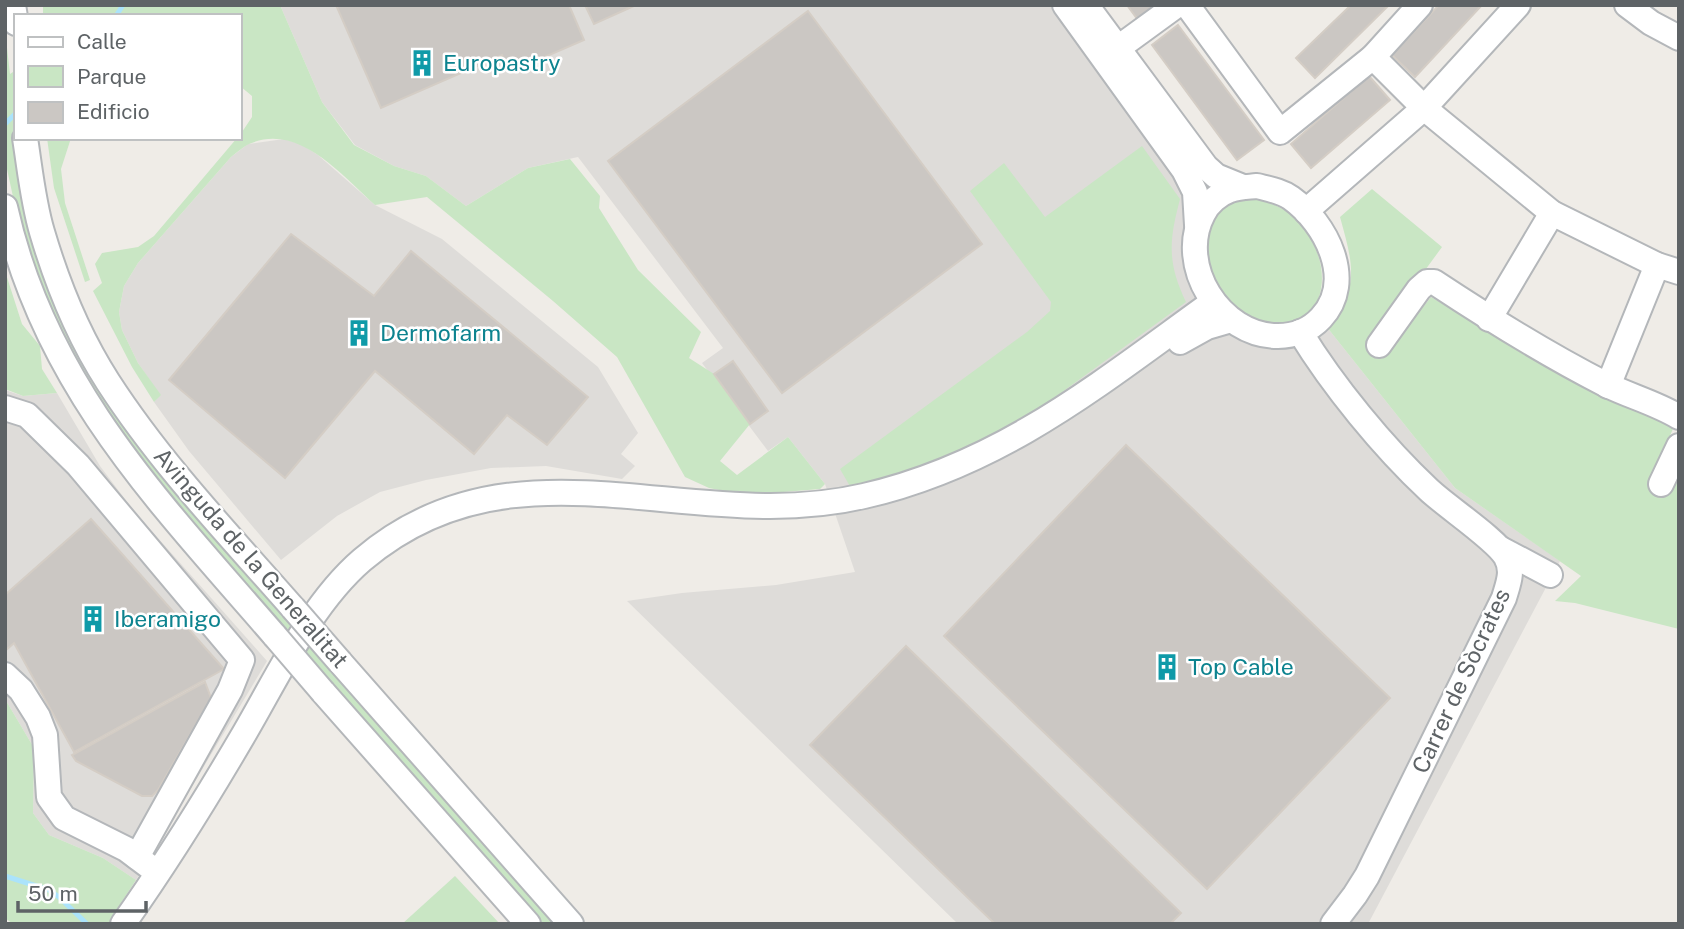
<svg xmlns="http://www.w3.org/2000/svg" width="1684" height="929" font-family="'Public Sans',sans-serif">
  <rect width="100%" height="100%" fill="#efece7"/>
  <g fill="#dedcd9">
    <polygon points="280,5 1082,5 1326,326 1455,488 1560,561 1368,924 958,924 627,601 682,593 776,585 855,572 825,484 788,437 768,451 702,363 723,348 578,157 528,168 466,206 426,176 394,166 355,145 322,102"/>
    <polygon points="284,139 301,144 318,155 375,205 442,239 598,367 638,433 621,454 635,466 622,479 546,466 491,468 426,480 380,492 337,516 281,560 189,451 154,402 160,395 138,363 122,330 119,312 124,286 138,263 231,157 248,144"/>
    <polygon points="5,390 23,396 57,393 100,466 134,511 267,661 136,880 103,858 49,835 33,813 34,748 5,699"/>
  </g>
  <g fill="#c9e6c4">
    <path d="M43,5h237l42,97 32,43 40,21 32,10 40,30 62,-38 42,-9 30,37 -1,12 39,62 63,62 -12,26 25,16 36,50 -30,37 17,14 51,-38 37,47 -5,5 -75,6 -36,-7 -24,-11 -68,-120 -64,-56 -126,-104 -52,8c-33,-29 -76,-83 -126,-61 -6,3 -13,9 -18,13l-93,106 -14,23 -5,26 3,18 16,33 23,32 -7,7 -22,-35 -39,-76 9,-8 -7,-19 7,-11 36,-6 16,-11 83,-98h3v-3l12,-18v-21l-12,-10v-70h-197z"/>
    <polygon points="5,30 10,74 16,70 16,138 68,325 559,924 541,924 326,681 113,428 40,291 17,215 5,160"/>
    <polygon points="47,138 71,138 61,169 65,203 90,280 85,282 54,188"/>
    <path d="M1142,146l38,53c-11,42 -13,63 6,103l-139,101 -55,35 -137,57 -15,-26 187,-137 23,-21 1,-9 -81,-111 34,-28 41,54z"/>
    <path d="M1372,189l70,58 -71,97 13,12 47,-59 144,85 100,42 -27,63 16,10 15,-34v166l-104,-26 -20,-2 26,-25 -126,-88 -129,-162c36,-37 26,-65 14,-109z"/>
    <path d="M1242,197c13,2 25,4 37,10 30,16 51,57 40,90 -3,10 -12,17 -21,23 -51,29 -121,-66 -78,-109 5,-6 15,-9 22,-14z"/>
    <polygon points="5,271 22,324 40,346 42,369 57,393 23,396 5,389"/>
    <polygon points="5,699 34,748 33,813 49,835 103,858 136,880 119,906 129,924 13,924 5,918"/>
    <polygon points="455,876 500,924 402,924"/>
  </g>
  <g fill="none" stroke-linecap="round" stroke-linejoin="round">
    <g stroke="#abe3fb" stroke-width="5">
      <polyline points="116,16 123,5"/>
      <polyline points="5,124 16,113"/>
      <polyline points="5,876 49,890 59,897 87,924"/>
    </g>
  </g>
  <g fill="#cbc7c3" stroke="#d4cdc5" stroke-width="2">
    <polygon points="336,5 569,5 584,40 510,72 502,55 381,108"/>
    <polygon points="585,5 636,5 594,24"/>
    <polygon points="1127,5 1157,5 1138,20"/>
    <polygon points="1351,5 1389,5 1315,78 1296,58"/>
    <polygon points="1439,5 1482,5 1415,77 1392,55"/>
    <polygon points="808,11 982,244 782,393 608,161"/>
    <polygon points="1178,25 1264,140 1237,160 1152,45"/>
    <polygon points="1369,76 1390,100 1311,168 1291,144"/>
    <polygon points="291,234 374,296 411,251 588,397 547,445 507,415 474,454 375,371 285,478 169,380"/>
    <polygon points="733,361 768,411 750,424 714,374"/>
    <polygon points="1126,445 1390,698 1207,889 944,636"/>
    <polygon points="91,519 224,669 74,752 14,643 5,651 5,595"/>
    <polygon points="906,646 1181,913 1170,924 995,924 810,745"/>
    <polygon points="205,682 211,698 158,790 152,796 142,796 76,761 72,755"/>
  </g>
  <g fill="none" stroke-linecap="round" stroke-linejoin="round">
    <defs>
      <g id="minor">
        <polyline points="13,5 16,23"/>
        <polyline points="1065,5 1184,170 1195,192 1197,225"/>
        <polyline points="1086,5 1206,167 1216,176 1243,187"/>
        <polyline points="1187,5 1280,132 1373,57 1420,5"/>
        <polyline points="1627,5 1651,23 1679,38"/>
        <polyline points="1118,48 1177,5"/>
        <polyline points="1373,57 1424,108 1552,213 1657,265 1679,272"/>
        <path d="M25,138c5,32 8,64 17,94 15,51 37,105 66,150 53,82 121,153 185,226"/>
        <path d="M1257,186c12,3 24,5 34,12 35,25 65,83 30,120 -11,12 -27,18 -43,18 -58,0 -102,-71 -75,-122 5,-11 16,-20 27,-24 9,-3 18,-3 27,-4z"/>
        <path d="M5,207c39,178 155,296 270,429"/>
        <polyline points="1306,211 1424,108 1518,5"/>
        <polyline points="1489,319 1552,213"/>
        <path d="M1300,332c33,54 83,115 129,158 18,17 68,50 77,67 8,14 2,27 -2,41l-137,278 -12,19 -22,29"/>
        <polyline points="1180,342 1207,327 1231,320"/>
        <path d="M1379,345l40,-56 8,-7h7c56,37 112,72 171,102 24,12 51,19 74,33"/>
        <polyline points="1608,386 1657,265"/>
        <polyline points="5,408 27,415 78,465 242,660 230,690 137,857"/>
        <polyline points="1661,484 1679,446"/>
        <polyline points="1501,549 1550,575"/>
        <polyline points="340,662 571,924"/>
        <polyline points="5,675 21,690 38,717 45,735 49,797 64,818 126,849 150,867"/>
        <polyline points="323,692 528,924"/>
        <path d="M123,924c44,-62 83,-125 121,-190 34,-58 67,-130 118,-174 153,-131 329,-23 502,-64 139,-32 236,-113 349,-194"/>
      </g>
    </defs>
    <use href="#minor" stroke="#b4b7ba" stroke-width="28"/>
    <use href="#minor" stroke="#fff" stroke-width="24"/>
    <defs>
      <g id="minor-bridge">
        <polyline points="293,608 340,662"/>
        <polyline points="275,636 323,692"/>
      </g>
    </defs>
    <use href="#minor-bridge" stroke="#b4b7ba" stroke-width="28" stroke-linecap="butt"/>
    <use href="#minor-bridge" stroke="#fff" stroke-width="24"/>
  </g>
  <defs>
    <symbol id="building-bare" viewBox="-9 -9 18 18"><path d="M-4-6H4V6H1V3H-1V6H-4ZM-2.5-4.3h1.7v1.8h-1.7ZM.8-4.3h1.7v1.8H.8ZM-2.5-1h1.7V.8h-1.7ZM.8-1h1.7V.8H.8Z" fill="#0f9aa8" stroke="#fff" stroke-width="2.5" paint-order="stroke"/></symbol>
  </defs>
  <g fill-rule="evenodd">
    <use href="#building-bare" x="403" y="44" width="38" height="38"/>
    <use href="#building-bare" x="340" y="314" width="38" height="38"/>
    <use href="#building-bare" x="74" y="600" width="38" height="38"/>
    <use href="#building-bare" x="1148" y="648" width="38" height="38"/>
  </g>
  <g text-anchor="middle" stroke-width="5" stroke-linejoin="round" paint-order="stroke">
    <g font-size="23" fill="#0d838f" stroke="#fff" text-anchor="start">
      <text x="443" y="71">Europastry</text>
      <text x="380" y="341">Dermofarm</text>
      <text x="114" y="627">Iberamigo</text>
      <text x="1188" y="675">Top Cable</text>
    </g>
    <g font-size="23" fill="#5e6366" stroke="#fff">
      <text transform="translate(251 558) rotate(49)" y="8">Avinguda de la Generalitat</text>
      <text transform="translate(1461 681) rotate(-65)" y="8">Carrer de Sòcrates</text>
    </g>
  </g>
  <rect width="1684" height="929" fill="none" stroke="#5e6366" stroke-width="14"/>
  <rect x="14" y="14" width="228" height="126" fill="#ffffff" stroke="#bfc1c2" stroke-width="2"/>
  <rect x="28" y="37" width="35" height="10" fill="#ffffff" stroke="#bfc1c2" stroke-width="2"/>
  <text x="77" y="49" font-size="21" fill="#5e6366">Calle</text>
  <rect x="28" y="66" width="35" height="21" fill="#c9e6c4" stroke="#bfc1c2" stroke-width="2"/>
  <text x="77" y="84" font-size="21" fill="#5e6366">Parque</text>
  <rect x="28" y="102" width="35" height="21" fill="#cbc7c3" stroke="#bfc1c2" stroke-width="2"/>
  <text x="77" y="119" font-size="21" fill="#5e6366">Edificio</text>
  <path d="M18 901v10h128v-10" fill="none" stroke="#5e6366" stroke-width="3.5"/>
  <text x="28" y="901" font-size="21" fill="#5e6366" stroke="#ffffff" stroke-width="5" paint-order="stroke">50 m</text>
</svg>
